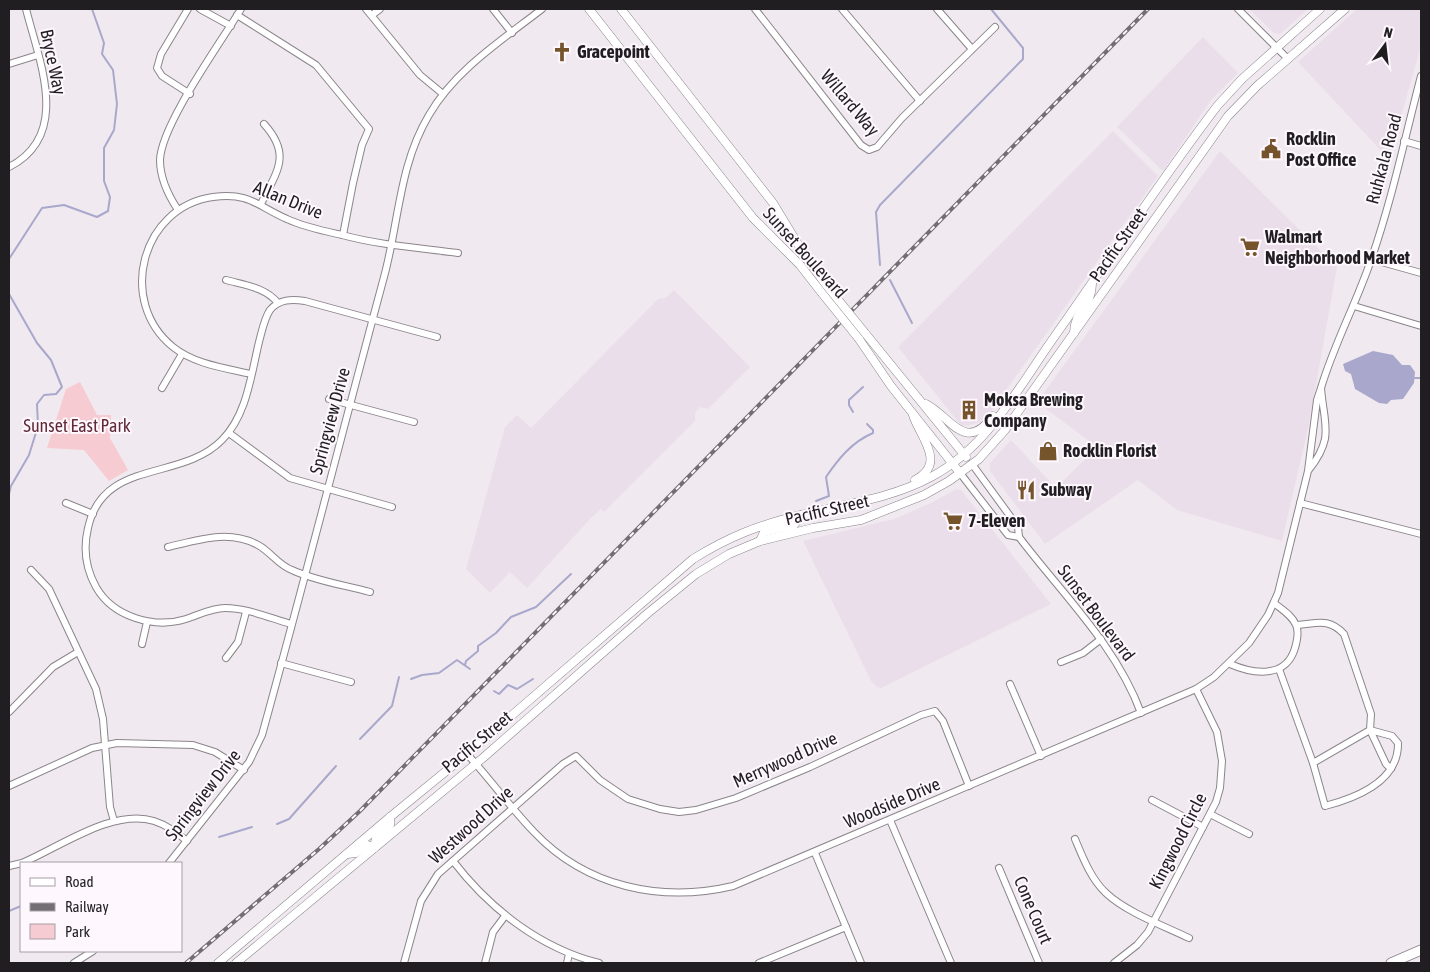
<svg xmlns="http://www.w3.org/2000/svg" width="1430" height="972" font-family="'Asap Condensed',sans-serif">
  <rect width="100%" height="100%" fill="#f0eaf0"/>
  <g fill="#eadeea">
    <polygon points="1249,9 1308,9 1280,34 1274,33"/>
    <polygon points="1357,9 1421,9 1421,46 1389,159 1298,62"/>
    <polygon points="1203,37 1238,73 1211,100 1163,171 1117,127"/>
    <polygon points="1113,131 1158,176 987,417 978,423 966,426 960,424 898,347"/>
    <polygon points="1220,151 1337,267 1309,424 1282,541 1177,510 1138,480 1045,544 990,471 990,463 1011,440 1056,488 1097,447 1037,402"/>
    <polygon points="674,290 750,367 708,409 700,407 695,413 695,421 604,512 601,509 590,519 527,588 510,572 490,593 466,569 505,427 517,415 531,428 658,299 666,298"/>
    <polygon points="956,489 961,490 1051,604 881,688 877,687 871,681 803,541 894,519 933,502"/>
  </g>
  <polygon fill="#f6cbd1" points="80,382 97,415 111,415 110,438 128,470 109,481 84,450 47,448 66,389"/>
  <polygon fill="#a9a8cc" points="1373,351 1393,355 1402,365 1410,365 1415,372 1414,383 1403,399 1391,400 1387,404 1379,403 1355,389 1351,374 1345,371 1343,364"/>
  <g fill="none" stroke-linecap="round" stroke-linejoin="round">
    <g stroke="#a9a8cc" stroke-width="2">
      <polyline points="9,259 42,208 64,205 97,217 108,211 110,197 104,181 104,148 114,130 117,104 113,70 102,54 104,43 92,9"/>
      <polyline points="880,265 876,212 880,205 1023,59 1023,48 991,9"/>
      <polyline points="890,280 912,323"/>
      <polyline points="9,294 37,343 51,360 62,387 56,394 44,395 37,404 38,426 29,455 11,486 9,494"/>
      <polyline points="1415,378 1421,378"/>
      <polyline points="853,412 849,405 849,400 863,387"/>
      <path d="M816,501l13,-5 -3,-19c13,-19 26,-35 47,-44v-3l-6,-6"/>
      <polyline points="465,665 466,661 478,651 478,646 496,633 511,617 536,607 571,574"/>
      <polyline points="411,679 422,675 439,673 457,660 470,669"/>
      <polyline points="494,691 499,694 508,685 517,689 533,679"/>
      <polyline points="360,739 392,706 399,677"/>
      <polyline points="277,824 289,819 336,766"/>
      <polyline points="219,837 252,827"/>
      <polyline points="9,911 21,906"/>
    </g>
    <defs>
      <g id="minor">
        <polyline points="188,9 161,54 157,68 162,76 190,94"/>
        <polyline points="200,9 231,26"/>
        <polyline points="366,9 420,75 443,94"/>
        <polyline points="493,9 512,33"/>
        <polyline points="755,9 861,145 869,150 877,147 902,118 995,27"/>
        <polyline points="842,9 920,101"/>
        <polyline points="937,9 972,49"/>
        <polyline points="1238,9 1288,59"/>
        <polyline points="237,15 316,65 369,129 362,145 353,183 343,235"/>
        <polyline points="372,15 380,9"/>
        <polyline points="9,64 38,55"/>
        <polyline points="1404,141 1421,146"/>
        <path d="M9,167c63,-32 30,-106 17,-158"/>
        <path d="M261,204c16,-33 31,-49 3,-80"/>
        <path d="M178,210c-10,-15 -18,-32 -18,-50 1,-35 61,-118 81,-151"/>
        <polyline points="1371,259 1421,273"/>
        <path d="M226,280c18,5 39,7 52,23"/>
        <polyline points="1354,306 1421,326"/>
        <path d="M251,374c-26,-6 -57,-10 -78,-27 -56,-45 -32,-140 40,-150 37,-5 44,9 74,22 17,8 37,12 55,16 37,10 78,13 116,18"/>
        <polyline points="162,388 182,354"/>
        <path d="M1321,388c13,-44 35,-84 50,-128 21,-60 34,-123 50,-184"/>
        <polyline points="329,399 414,422"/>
        <polyline points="229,433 290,478 392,507"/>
        <path d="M972,464l46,63 1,10c43,57 97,108 122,176"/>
        <polyline points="960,473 1008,535 1019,537"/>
        <polyline points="66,503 93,514"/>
        <polyline points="1300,503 1421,534"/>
        <path d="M168,547c30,-7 61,-18 90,-2 13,7 20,20 34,25 24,11 52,15 78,22"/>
        <polyline points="31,570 49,589 96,689 103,719 110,807 114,821"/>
        <path d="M291,624c-21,-6 -44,-16 -66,-16 -14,0 -26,7 -39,11 -32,10 -73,-2 -90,-32 -10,-18 -13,-38 -8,-59 15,-70 93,-46 134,-88 25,-25 29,-65 37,-98 3,-11 5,-23 11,-32 9,-11 22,-11 35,-9l132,36"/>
        <polyline points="142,644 147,622"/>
        <polyline points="226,658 238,642 246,612"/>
        <polyline points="1061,662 1083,653 1101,639"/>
        <polyline points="281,663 351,682"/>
        <path d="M1230,664c23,10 56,15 65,-16 2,-7 4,-17 1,-23 -4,-10 -15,-16 -22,-22"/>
        <path d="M1279,669l34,94 57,-33 1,-16 -27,-80c-16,-17 -28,-10 -47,-9"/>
        <polyline points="1010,684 1041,756"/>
        <polyline points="9,712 53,667 78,652"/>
        <path d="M467,754c23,25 43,53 67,78 52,55 127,71 199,54l463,-197 18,-12 35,-34 19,-28 10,-22 30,-122 9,-71 4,-12c3,38 14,49 -13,83"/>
        <path d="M1313,763l12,43c31,-8 74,-24 73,-63l-6,-7 -22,-6 16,34 5,5"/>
        <polyline points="9,786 92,748 117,743 193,745 215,752 244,770"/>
        <polyline points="1152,800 1203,827"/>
        <polyline points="1210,814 1249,834"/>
        <polyline points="890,820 951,963"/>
        <path d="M1075,839c8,19 16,40 31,54 20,19 58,33 83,45"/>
        <polyline points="815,853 861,963"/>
        <path d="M453,861c37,48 87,87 146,102"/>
        <path d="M169,863l80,-101 13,-27c42,-152 81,-306 122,-458 15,-55 15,-112 45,-162 26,-45 73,-75 113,-106"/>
        <path d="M9,866l13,-3c38,-16 91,-55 132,-42 13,4 23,12 33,20"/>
        <polyline points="999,868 1039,963"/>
        <polyline points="74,963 93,951"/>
        <polyline points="404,963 421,901 438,874 563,764 576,756 600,780 628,799 660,809 679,812 696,810 736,798 810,767 921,715 935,711 943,721 969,786"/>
        <polyline points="485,963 493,932 505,916"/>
        <polyline points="567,963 569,954"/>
        <polyline points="759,963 846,927"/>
        <polyline points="1114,963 1137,945 1148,932 1216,802 1220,788 1222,761 1217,732 1196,689"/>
      </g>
      <g id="major">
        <polyline points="589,9 753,218 800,265 821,292"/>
        <polyline points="621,9 773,203 807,259 827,286"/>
        <polyline points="865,333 966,457"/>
        <path d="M1074,333c0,-22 18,-27 18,-49"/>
        <polyline points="859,339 891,386 960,473"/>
        <path d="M926,404c25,13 39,50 67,12"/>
        <path d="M913,415c6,21 35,48 2,65"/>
        <polyline points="760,541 764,532 794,525 802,515"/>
        <polyline points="374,848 376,838 390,825 390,817"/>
        <polyline points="347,854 356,853 368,845 374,848"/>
        <path d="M218,963l172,-146 77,-63 226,-195c37,-23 66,-34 108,-44 44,-11 89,-16 130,-38 54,-28 85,-85 119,-134 56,-79 109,-161 168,-238l24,-26 78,-70"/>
        <polyline points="236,963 484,757 648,613 696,574 729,554 760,541 813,528 861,520 924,495 949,481 979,459 1005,430 1228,116 1257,86 1345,9"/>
      </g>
      <polyline id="highway" points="1391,963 1421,950"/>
    </defs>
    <use href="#minor" stroke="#8b858b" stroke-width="8"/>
    <use href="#major" stroke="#8b858b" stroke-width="9"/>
    <use href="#highway" stroke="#8b858b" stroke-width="11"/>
    <use href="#minor" stroke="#fff" stroke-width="6"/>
    <use href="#major" stroke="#fff" stroke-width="8"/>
    <use href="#highway" stroke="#fff" stroke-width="9"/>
    <defs>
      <polyline id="rail" points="186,963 319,849 360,811 1148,9"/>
    </defs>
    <use href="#rail" stroke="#726e72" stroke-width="4"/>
    <use href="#rail" stroke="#fef7fd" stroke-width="2" stroke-dasharray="5.5" stroke-linecap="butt"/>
    <defs>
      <g id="major-bridge">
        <polyline points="827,286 865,333"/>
        <polyline points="821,292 859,339"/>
      </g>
    </defs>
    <use href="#major-bridge" stroke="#8b858b" stroke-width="9" stroke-linecap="butt"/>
    <use href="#major-bridge" stroke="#fff" stroke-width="8"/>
  </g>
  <defs>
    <symbol id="church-bare" viewBox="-9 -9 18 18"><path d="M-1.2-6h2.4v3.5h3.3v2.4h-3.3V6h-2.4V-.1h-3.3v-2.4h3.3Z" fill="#75542b" stroke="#fef7fd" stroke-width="2.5" paint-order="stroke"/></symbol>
    <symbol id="civic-bare" viewBox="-9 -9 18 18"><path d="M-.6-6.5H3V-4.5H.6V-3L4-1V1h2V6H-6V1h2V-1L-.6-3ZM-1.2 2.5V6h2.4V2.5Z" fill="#75542b" stroke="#fef7fd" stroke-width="2.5" paint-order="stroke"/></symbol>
    <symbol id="supermarket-bare" viewBox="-9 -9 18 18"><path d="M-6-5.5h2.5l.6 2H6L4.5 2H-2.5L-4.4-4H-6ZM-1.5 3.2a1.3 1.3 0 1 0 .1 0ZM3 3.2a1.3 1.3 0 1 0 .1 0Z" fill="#75542b" stroke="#fef7fd" stroke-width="2.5" paint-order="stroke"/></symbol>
    <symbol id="building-bare" viewBox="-9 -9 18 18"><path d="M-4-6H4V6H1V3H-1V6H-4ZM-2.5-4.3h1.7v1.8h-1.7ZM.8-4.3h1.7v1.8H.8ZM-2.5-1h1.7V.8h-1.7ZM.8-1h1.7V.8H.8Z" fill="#75542b" stroke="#fef7fd" stroke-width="2.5" paint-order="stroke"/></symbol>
    <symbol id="shop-bare" viewBox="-9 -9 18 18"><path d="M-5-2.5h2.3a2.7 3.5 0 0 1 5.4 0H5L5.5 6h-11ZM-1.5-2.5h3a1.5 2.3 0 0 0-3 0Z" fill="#75542b" stroke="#fef7fd" stroke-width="2.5" paint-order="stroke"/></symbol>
    <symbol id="restaurant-bare" viewBox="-9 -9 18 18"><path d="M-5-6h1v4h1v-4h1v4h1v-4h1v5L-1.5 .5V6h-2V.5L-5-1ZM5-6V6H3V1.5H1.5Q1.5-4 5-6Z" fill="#75542b" stroke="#fef7fd" stroke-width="2.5" paint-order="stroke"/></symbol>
  </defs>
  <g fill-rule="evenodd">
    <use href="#church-bare" x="548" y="38" width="28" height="28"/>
    <use href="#civic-bare" x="1257" y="135" width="28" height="28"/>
    <use href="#supermarket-bare" x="1236" y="233" width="28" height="28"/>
    <use href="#building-bare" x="955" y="396" width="28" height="28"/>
    <use href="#shop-bare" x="1034" y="437" width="28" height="28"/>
    <use href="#restaurant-bare" x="1012" y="476" width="28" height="28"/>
    <use href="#supermarket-bare" x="939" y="507" width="28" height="28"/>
  </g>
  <g text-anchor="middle" stroke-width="4" stroke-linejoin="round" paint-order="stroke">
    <g font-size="18" font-weight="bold" fill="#211e21" stroke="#fef7fd" text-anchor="start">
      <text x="577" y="58">Gracepoint</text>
      <text x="1286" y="145">Rocklin<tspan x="1286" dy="21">Post Office</tspan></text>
      <text x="1265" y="243">Walmart<tspan x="1265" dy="21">Neighborhood Market</tspan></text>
      <text x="984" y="406">Moksa Brewing<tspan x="984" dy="21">Company</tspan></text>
      <text x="1063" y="457">Rocklin Florist</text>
      <text x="1041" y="496">Subway</text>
      <text x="968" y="527">7-Eleven</text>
    </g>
    <g font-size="18" fill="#211e21" stroke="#fef7fd">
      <text transform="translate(53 62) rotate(78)" y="6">Bryce Way</text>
      <text transform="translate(850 103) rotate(50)" y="6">Willard Way</text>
      <text transform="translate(1384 159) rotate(-75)" y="6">Ruhkala Road</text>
      <text transform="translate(288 200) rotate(22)" y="6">Allan Drive</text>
      <text transform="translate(1118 245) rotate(-55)" y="6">Pacific Street</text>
      <text transform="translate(805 253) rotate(48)" y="6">Sunset Boulevard</text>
      <text transform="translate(330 421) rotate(-75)" y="6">Springview Drive</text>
      <text transform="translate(827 510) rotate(-13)" y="6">Pacific Street</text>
      <text transform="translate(1096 613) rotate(53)" y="6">Sunset Boulevard</text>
      <text transform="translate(477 742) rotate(-40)" y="6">Pacific Street</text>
      <text transform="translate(785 760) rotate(-24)" y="6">Merrywood Drive</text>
      <text transform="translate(203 795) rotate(-52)" y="6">Springview Drive</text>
      <text transform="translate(892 803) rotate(-23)" y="6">Woodside Drive</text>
      <text transform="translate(471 825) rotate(-42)" y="6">Westwood Drive</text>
      <text transform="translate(1178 841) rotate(-63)" y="6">Kingwood Circle</text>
      <text transform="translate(1033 910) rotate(67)" y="6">Cone Court</text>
    </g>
    <g font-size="18" fill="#612a36" stroke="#fef7fd">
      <text x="77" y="432">Sunset East Park</text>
    </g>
  </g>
  <rect width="1430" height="972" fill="none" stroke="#211e21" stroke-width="20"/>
  <rect x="20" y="862" width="162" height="90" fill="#fef7fd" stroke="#a6a0a5"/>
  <rect x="30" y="878" width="25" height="8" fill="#ffffff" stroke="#a6a0a5"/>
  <text x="65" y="887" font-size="15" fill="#211e21">Road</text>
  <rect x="30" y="903" width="25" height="8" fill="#726e72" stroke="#a6a0a5"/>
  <text x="65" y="912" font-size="15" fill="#211e21">Railway</text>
  <rect x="30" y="924" width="25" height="15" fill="#f6cbd1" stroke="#a6a0a5"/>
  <text x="65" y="937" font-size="15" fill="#211e21">Park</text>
  <g transform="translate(1385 45) rotate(15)" stroke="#fef7fd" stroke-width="4" paint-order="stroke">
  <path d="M0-4L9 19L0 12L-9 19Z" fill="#211e21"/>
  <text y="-8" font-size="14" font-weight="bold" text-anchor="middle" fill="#211e21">N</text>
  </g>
</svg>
